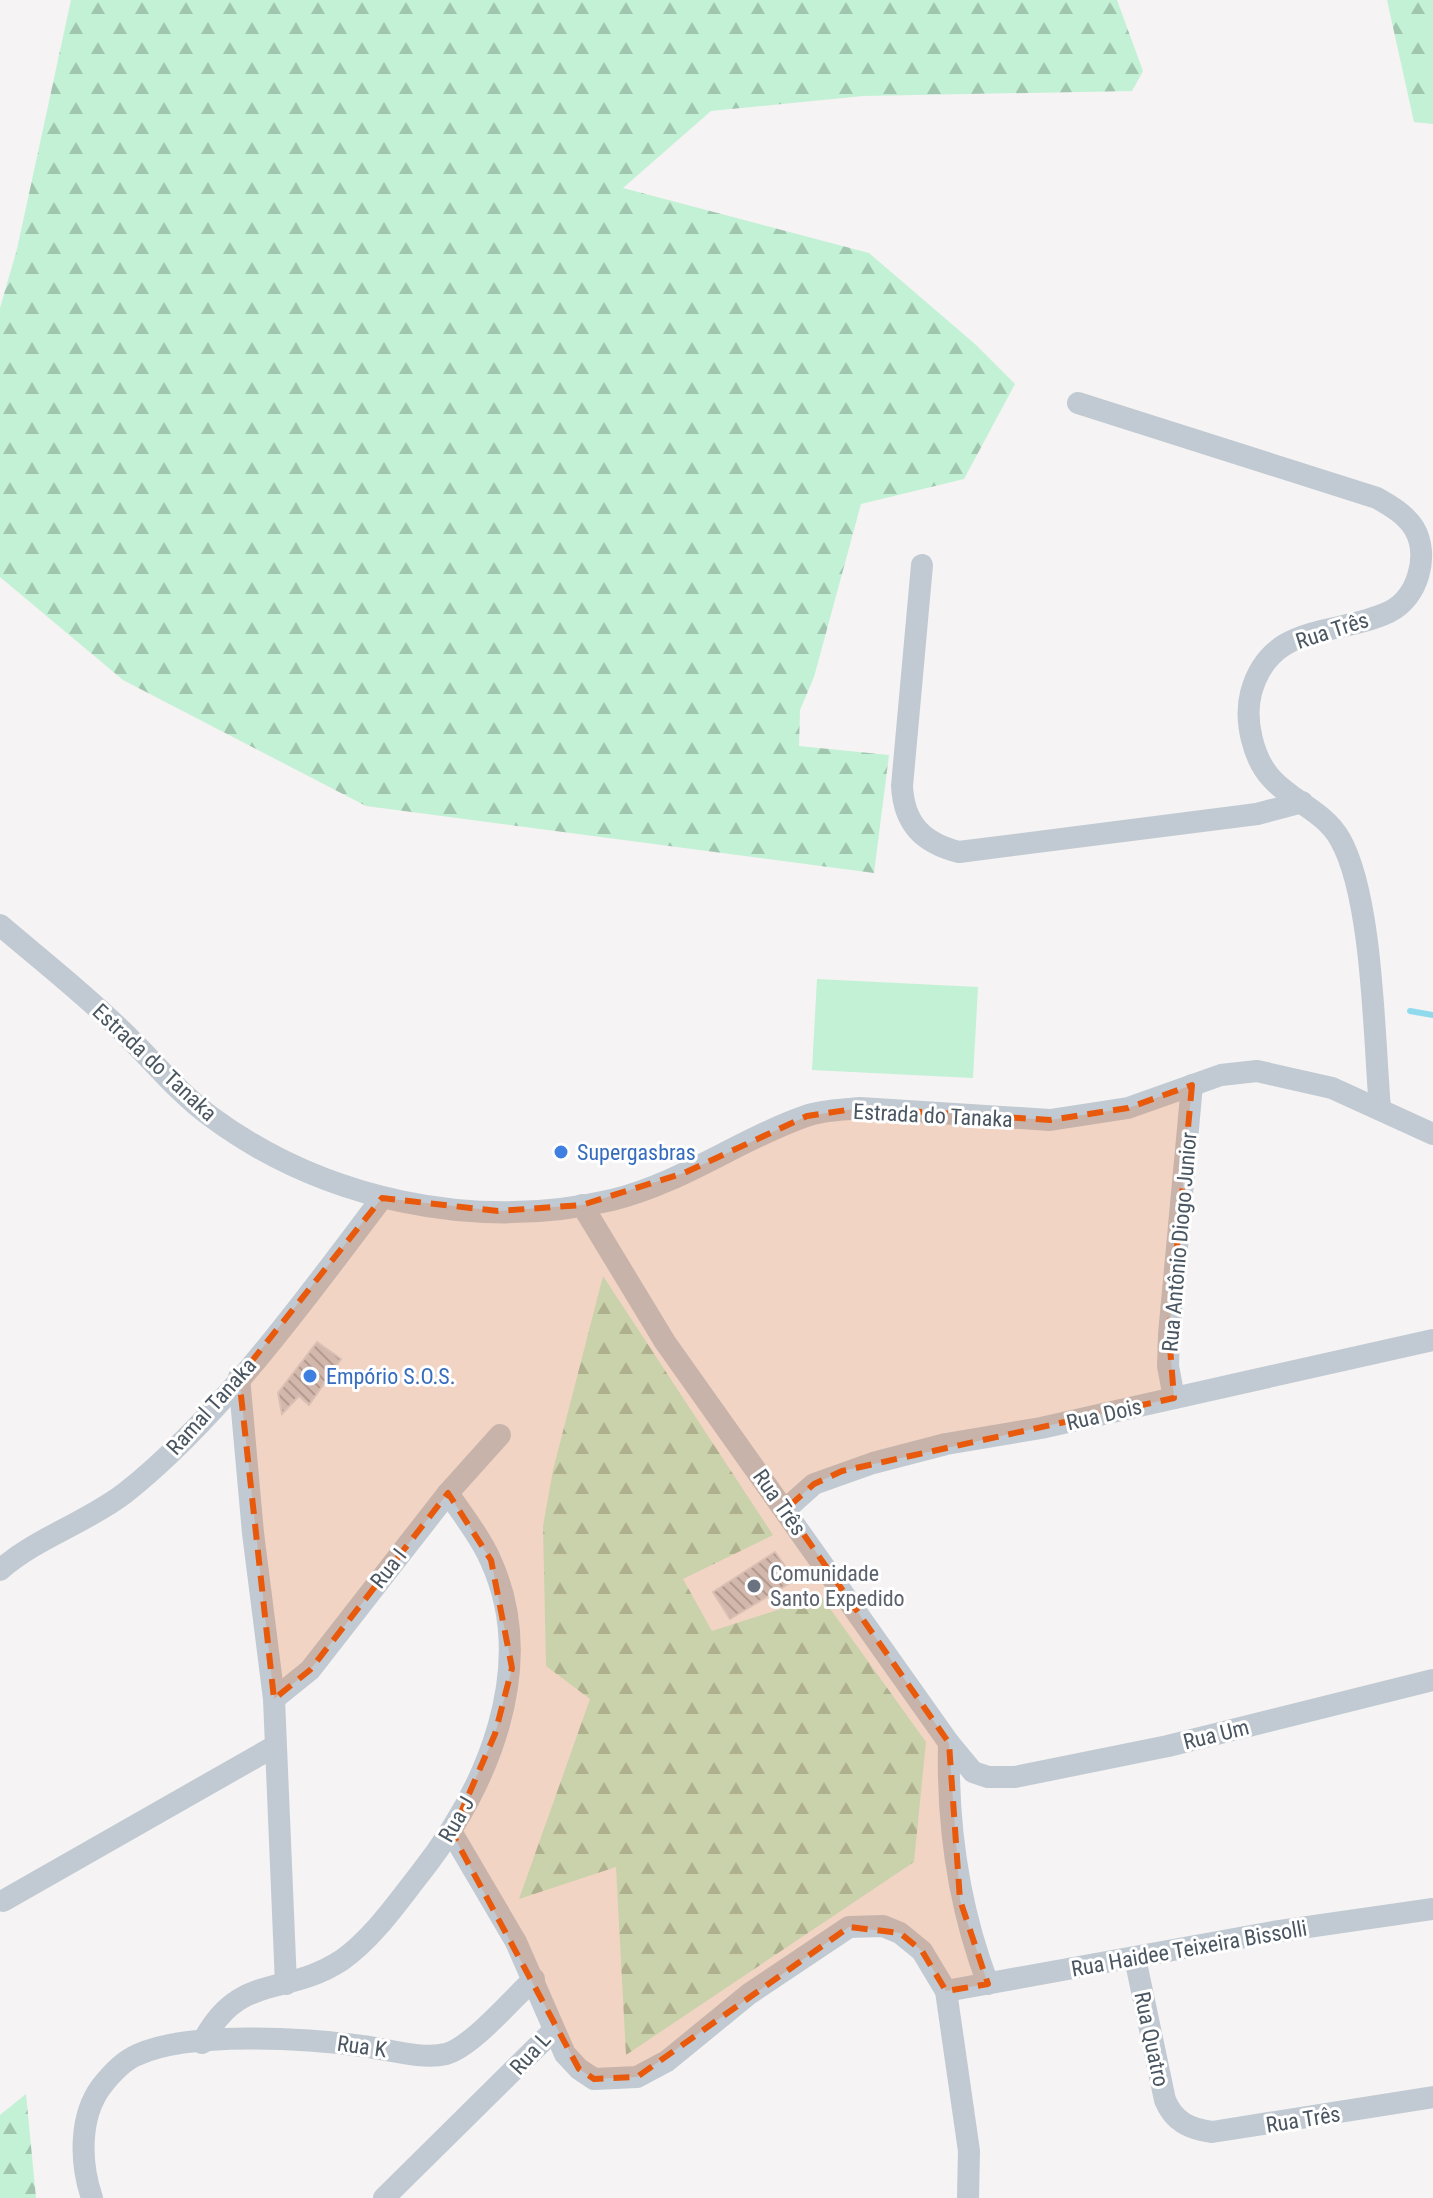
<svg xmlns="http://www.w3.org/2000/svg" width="1433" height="2198" font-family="'Roboto Condensed',sans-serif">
  <defs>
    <pattern id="forest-firs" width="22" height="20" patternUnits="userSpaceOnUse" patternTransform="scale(2)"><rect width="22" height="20" fill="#c3f1d5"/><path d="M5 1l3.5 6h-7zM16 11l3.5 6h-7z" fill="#a0c6b0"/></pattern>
    <pattern id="building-back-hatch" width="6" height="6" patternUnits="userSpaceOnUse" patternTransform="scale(2)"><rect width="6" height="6" fill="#cdcfd5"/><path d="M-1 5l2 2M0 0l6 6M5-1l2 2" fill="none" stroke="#a8abb0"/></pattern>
  </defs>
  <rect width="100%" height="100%" fill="#f5f3f3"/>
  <g fill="url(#forest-firs)">
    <polygon points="71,0 1117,0 1143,71 1132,91 863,96 711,111 623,188 869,253 975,344 1015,384 964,479 861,504 814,677 800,710 799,746 889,755 874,873 366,806 123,680 0,577 0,308 17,249"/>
    <polygon points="1387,0 1433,0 1433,124 1414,122"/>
    <polygon points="603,1276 773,1535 683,1579 712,1631 821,1596 926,1742 914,1862 626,2055 616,1867 519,1899 590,1699 546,1666 543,1526 553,1470"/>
    <polygon points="26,2094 36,2198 0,2198 0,2115"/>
  </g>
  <polygon fill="#c3f1d5" points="817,979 978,987 973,1078 812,1070"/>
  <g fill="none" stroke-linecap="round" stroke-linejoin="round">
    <polyline stroke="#90daee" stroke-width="6" points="1410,1011 1433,1015"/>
  </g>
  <g fill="url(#building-back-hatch)" stroke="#d7d9de" stroke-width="2">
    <polygon points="317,1342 341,1359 309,1405 299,1396 282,1414 278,1393"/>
    <polygon points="775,1552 795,1580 730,1619 713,1592"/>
  </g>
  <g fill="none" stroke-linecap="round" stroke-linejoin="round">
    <g stroke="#c1cad2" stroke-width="22">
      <path d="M1078,403l299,95c14,8 28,16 37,30 16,27 4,70 -25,84 -53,25 -119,9 -138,81 -7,27 2,66 21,86 21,23 52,32 68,60 33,58 34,200 40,270"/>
      <path d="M922,565l-20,221c2,38 21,57 57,66l298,-38 45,-12"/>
      <path d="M0,925c40,34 81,66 119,103 31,29 57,63 91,88 113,84 265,116 402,84 70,-17 128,-61 194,-84 17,-6 37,-6 54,-8l190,12 78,-12 93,-33 36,-4 75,17 101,46"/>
      <polyline points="582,1205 665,1342 949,1743 973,1772 988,1777 1015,1777 1168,1746 1433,1680"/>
      <polyline points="239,1377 253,1533 274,1699 286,1984"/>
      <polyline points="1174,1398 1168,1366 1169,1334 1192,1085"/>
      <polyline points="786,1509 814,1484 873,1463 946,1444 1041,1428 1433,1340"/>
      <path d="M0,1570c36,-32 86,-47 125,-77 97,-77 182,-196 257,-295"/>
      <polyline points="274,1699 310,1670 448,1493 500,1435"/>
      <path d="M949,1743c-2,84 9,162 39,241"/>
      <polyline points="452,1833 516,1942 565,2054 579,2069 594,2079 637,2077 667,2061 749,1994 849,1927 883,1926 900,1933 922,1951 946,1991 969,2151 968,2198"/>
      <polyline points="3,1901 275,1746"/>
      <path d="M1135,1958l30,142c9,22 25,29 47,32l221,-35"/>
      <polyline points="946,1991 1273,1932 1433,1909"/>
      <path d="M202,2043c37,-72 82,-45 140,-83 30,-21 55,-57 77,-85 68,-86 121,-208 71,-316 -10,-23 -28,-45 -42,-66"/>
      <path d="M92,2198c-12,-35 -13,-81 9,-111 10,-13 22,-26 36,-32 51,-24 169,-17 225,-9 25,3 60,14 84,8 26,-7 67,-56 88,-75"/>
      <polyline points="384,2198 554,2030"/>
    </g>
  </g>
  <path fill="#e8590c" fill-opacity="0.2" stroke="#e8590c" stroke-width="6" stroke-dasharray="16 10" stroke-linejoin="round" d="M1192,1085l-23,249 5,64 -332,73 -28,13 -28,25 163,234 11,157 28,84 -42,7 -24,-40 -22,-18 -51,-6 -212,150 -43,2 -15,-10 -127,-236 43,-99 17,-66 -21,-108 -43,-67 -138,177 -36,29 -35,-322 143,-179 116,13 84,-6 102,-32 123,-57 53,-8 190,12 78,-12z"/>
  <g fill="#3f7fe0" stroke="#fff" stroke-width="3">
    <circle cx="561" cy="1152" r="8"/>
    <circle cx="310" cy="1376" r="8"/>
  </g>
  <circle fill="#6b7280" stroke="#fff" stroke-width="3" cx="754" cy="1586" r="8"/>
  <g text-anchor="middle" stroke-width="6" stroke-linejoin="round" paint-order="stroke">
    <g font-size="22" fill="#4a5661" stroke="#fff">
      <text transform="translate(1332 630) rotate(-18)" y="8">Rua Três</text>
      <text transform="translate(155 1062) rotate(43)" y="8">Estrada do Tanaka</text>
      <text transform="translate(933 1115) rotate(3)" y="8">Estrada do Tanaka</text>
      <text transform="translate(1179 1242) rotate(-85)" y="8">Rua Antônio Diogo Junior</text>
      <text transform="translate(211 1406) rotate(-48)" y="8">Ramal Tanaka</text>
      <text transform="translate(1104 1414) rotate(-13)" y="8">Rua Dois</text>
      <text transform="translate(780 1502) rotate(55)" y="8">Rua Três</text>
      <text transform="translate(388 1568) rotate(-52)" y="8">Rua I</text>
      <text transform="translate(1216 1734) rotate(-14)" y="8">Rua Um</text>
      <text transform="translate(456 1819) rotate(-60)" y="8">Rua J</text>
      <text transform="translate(1189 1948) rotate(-10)" y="8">Rua Haidee Teixeira Bissolli</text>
      <text transform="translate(1152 2039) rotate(78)" y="8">Rua Quatro</text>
      <text transform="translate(362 2046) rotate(8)" y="8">Rua K</text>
      <text transform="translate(530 2053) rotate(-48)" y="8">Rua L</text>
      <text transform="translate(1303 2119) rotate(-9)" y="8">Rua Três</text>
    </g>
    <g font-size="22" fill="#366cbe" stroke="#fff" text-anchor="start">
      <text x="577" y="1160">Supergasbras</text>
      <text x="326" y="1384">Empório S.O.S.</text>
    </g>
    <g font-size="22" fill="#5b616d" stroke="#fff" text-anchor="start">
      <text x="770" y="1581">Comunidade<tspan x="770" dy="25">Santo Expedido</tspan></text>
    </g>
  </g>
</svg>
